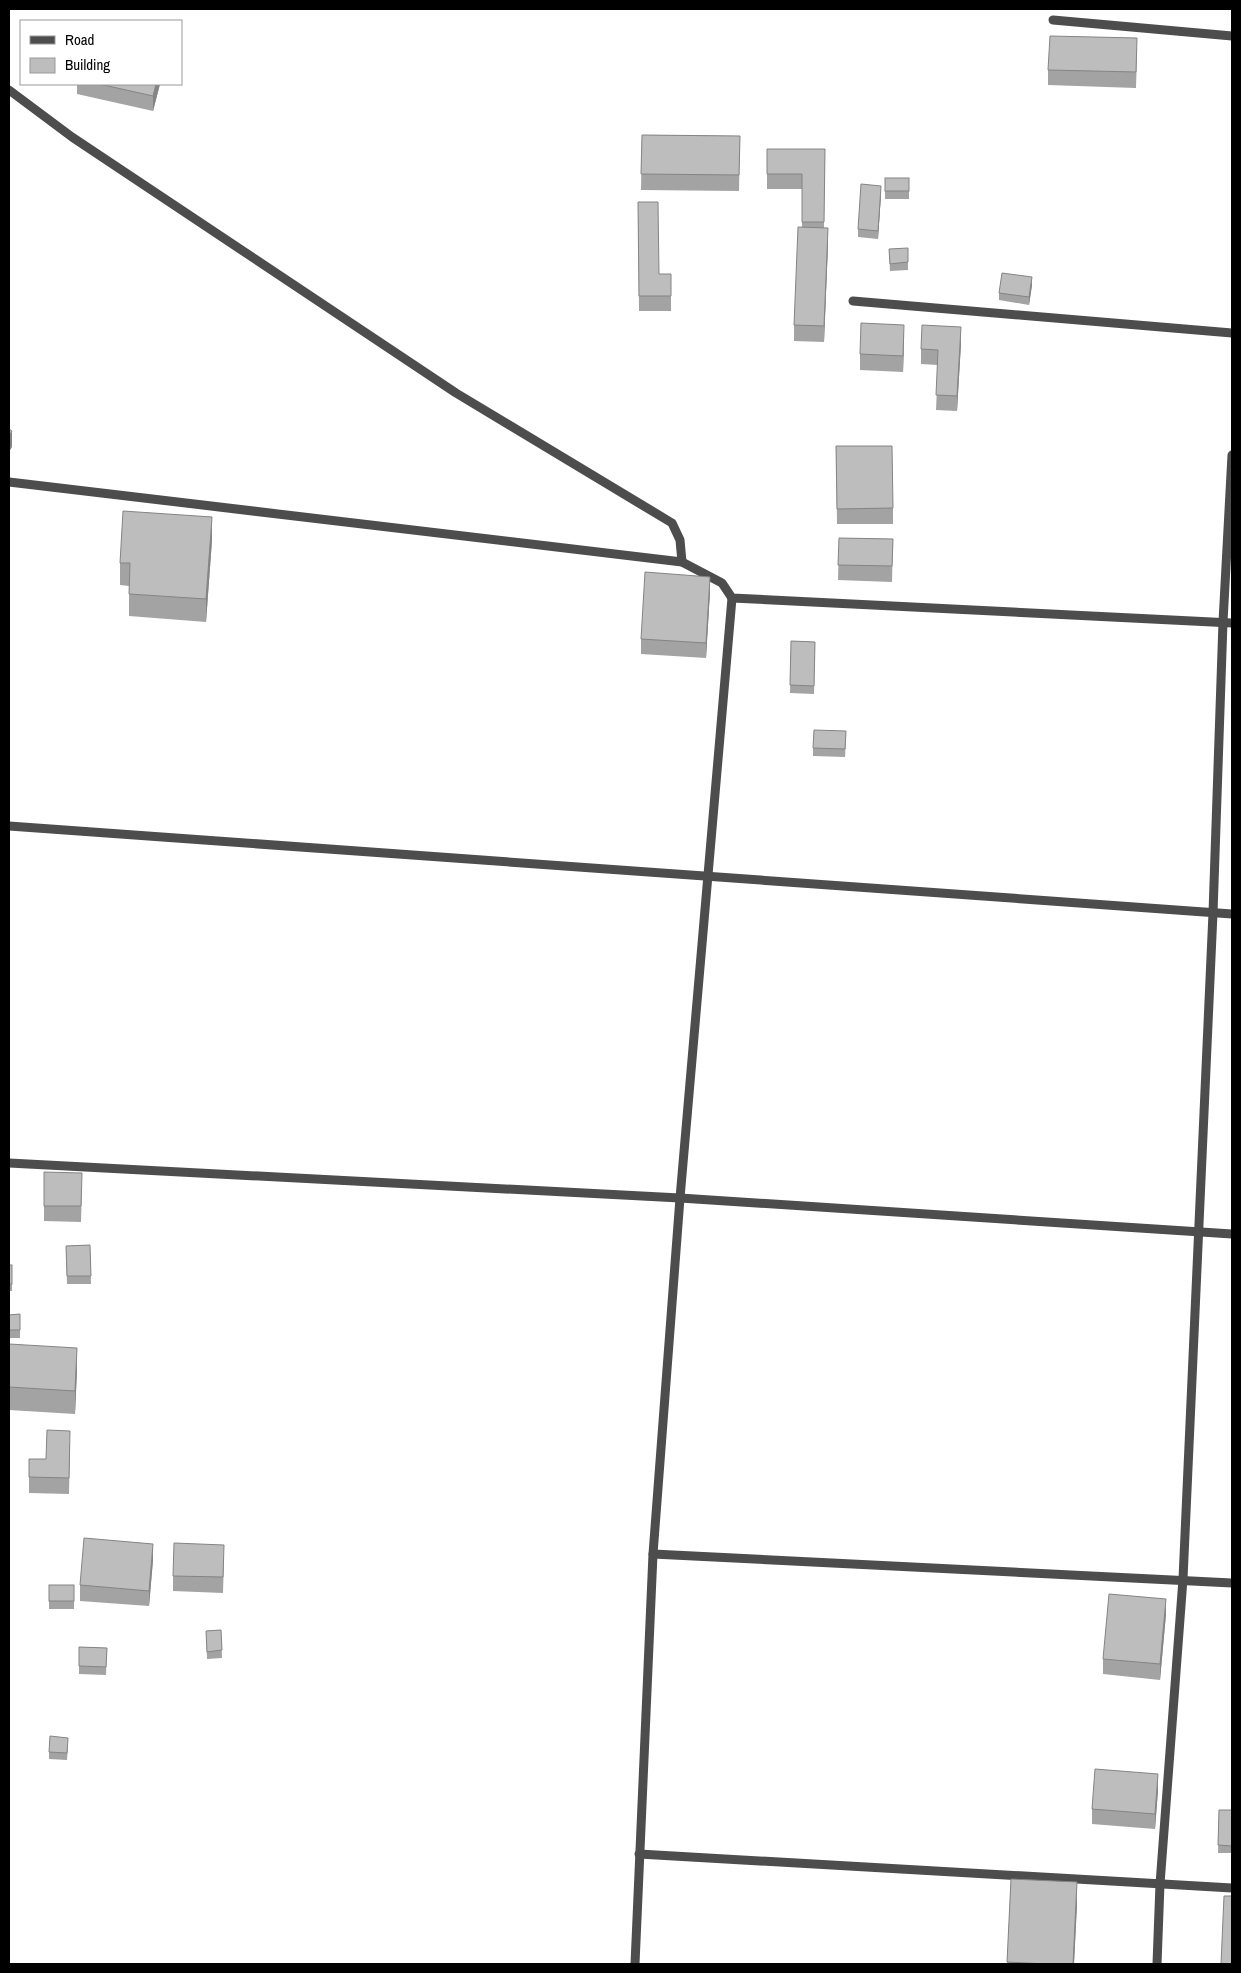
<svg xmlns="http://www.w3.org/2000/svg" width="1241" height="1973" font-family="'Archivo Narrow',sans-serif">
  <rect width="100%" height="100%" fill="#fff"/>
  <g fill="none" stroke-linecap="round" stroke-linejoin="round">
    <g stroke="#4d4d4d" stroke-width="9">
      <polyline points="1053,20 1232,36"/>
      <polyline points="9,90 72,137 456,393 672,523 680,540 682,562"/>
      <polyline points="853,301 1232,333"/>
      <polyline points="9,482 682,562 722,583 732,598 1232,623"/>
      <polyline points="9,826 1232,914"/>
      <polyline points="9,1163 680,1198 1232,1234"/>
      <polyline points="653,1554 1232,1583"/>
      <polyline points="639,1854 1232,1888"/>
      <polyline points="635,1964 653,1554 680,1198 732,598"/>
      <polyline points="1157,1964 1160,1884 1183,1579 1213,913 1223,622 1232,455"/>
    </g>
  </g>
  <g fill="#a3a3a3">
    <polygon points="1137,54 1136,88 1048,85 1048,70"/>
    <polygon points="77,84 160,84 153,111 77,94"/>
    <polygon points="642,135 740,136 739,191 641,190"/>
    <polygon points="767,149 825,149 824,228 828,244 824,342 794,341 794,325 802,227 802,189 767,189"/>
    <rect x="885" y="178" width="24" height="21"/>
    <polygon points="881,194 878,239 858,237 858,229"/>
    <polygon points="638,202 659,274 671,274 671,311 639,311"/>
    <polygon points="889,249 908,262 908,270 890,271"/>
    <polygon points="1032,285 1029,305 999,300 999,293"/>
    <polygon points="904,340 903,372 860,370 860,354"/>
    <polygon points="961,343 957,411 936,410 938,365 921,364 921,349"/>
    <polygon points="836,446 893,508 893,524 837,524"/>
    <polygon points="839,538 893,539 892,582 838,580"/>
    <polygon points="212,540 206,622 129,616 129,586 120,585 120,563"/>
    <polygon points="710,592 706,658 641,654 641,639"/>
    <polygon points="791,641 815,642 814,694 790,693"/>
    <polygon points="846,739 845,757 813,756 813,748"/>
    <polygon points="44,1172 82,1188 81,1222 44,1221"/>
    <polygon points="90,1245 91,1284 67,1284 66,1246"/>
    <rect x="9" y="1265" width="3" height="26"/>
    <polygon points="20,1314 20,1338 9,1338 9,1315"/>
    <polygon points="9,1344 77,1370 75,1414 9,1410"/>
    <polygon points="70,1446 69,1494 29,1493 29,1459 46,1459"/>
    <polygon points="153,1560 149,1606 80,1601 80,1585"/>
    <polygon points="224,1560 223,1593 173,1591 173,1576"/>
    <rect x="49" y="1585" width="25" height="24"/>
    <polygon points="1166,1614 1160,1680 1103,1674 1103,1659"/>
    <polygon points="221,1630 222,1658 207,1659 206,1631"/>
    <polygon points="79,1647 107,1648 106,1675 79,1674"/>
    <polygon points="68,1746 67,1760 49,1759 49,1752"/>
    <polygon points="1158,1790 1155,1829 1092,1824 1092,1809"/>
    <polygon points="1219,1810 1232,1810 1232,1853 1218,1853"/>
    <polygon points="1011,1879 1077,1904 1074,1964 1007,1964"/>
  </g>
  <g fill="#848484">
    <polygon points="156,84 160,84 153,111 153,96"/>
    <polygon points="881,186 881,194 878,239 878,231"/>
    <polygon points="828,228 828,244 824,342 824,326"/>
    <polygon points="1032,277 1032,285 1029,305 1029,297"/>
    <polygon points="904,325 904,340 903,372 903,356"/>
    <polygon points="961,327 961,343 957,411 957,396"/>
    <polygon points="12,431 12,447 9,452 9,436"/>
    <polygon points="212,517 212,540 206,622 206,599"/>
    <polygon points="710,577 710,592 706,658 706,643"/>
    <polygon points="77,1348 77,1370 75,1414 75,1391"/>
    <polygon points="10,1519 10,1541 9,1558 9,1535"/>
    <polygon points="153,1544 153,1560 149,1606 149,1591"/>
    <polygon points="1166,1599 1166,1614 1160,1680 1160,1664"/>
    <polygon points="1158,1774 1158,1790 1155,1829 1155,1814"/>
    <polygon points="1077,1882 1077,1904 1074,1964 1073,1964"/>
  </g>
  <g fill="#bdbdbd" stroke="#848484">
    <polygon points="1050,36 1137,38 1136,72 1048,70"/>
    <polygon points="99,84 156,84 153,96"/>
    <polygon points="642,135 740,136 739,175 641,174"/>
    <polygon points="767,149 825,149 824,222 802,222 802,174 767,174"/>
    <rect x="885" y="178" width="24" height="13"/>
    <polygon points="861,184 881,186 878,231 858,229"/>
    <polygon points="638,202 658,202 659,274 671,274 671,296 639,296"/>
    <polygon points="798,227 828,228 824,326 794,325"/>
    <polygon points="908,248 908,262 890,264 889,249"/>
    <polygon points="1002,273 1032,277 1029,297 999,293"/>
    <polygon points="861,323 904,325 903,356 860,354"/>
    <polygon points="922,325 961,327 957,396 936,395 938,350 921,349"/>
    <polygon points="9,429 12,431 9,436"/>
    <polygon points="836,446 892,446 893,508 837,509"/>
    <polygon points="123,511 212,517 206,599 129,594 130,563 120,563"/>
    <polygon points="839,538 893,539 892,566 838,565"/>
    <polygon points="645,572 710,577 706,643 641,639"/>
    <polygon points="791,641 815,642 814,686 790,685"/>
    <polygon points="814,730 846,731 845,749 813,748"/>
    <polygon points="44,1172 82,1173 81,1206 44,1206"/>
    <polygon points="90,1245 91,1276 67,1276 66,1246"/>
    <rect x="9" y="1265" width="3" height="19"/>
    <polygon points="20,1314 20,1330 9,1330 9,1315"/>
    <polygon points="9,1344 77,1348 75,1391 9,1387"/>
    <polygon points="47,1430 70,1431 69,1478 29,1477 29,1459 46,1459"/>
    <polygon points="84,1538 153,1544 149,1591 80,1585"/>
    <polygon points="174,1543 224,1545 223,1577 173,1576"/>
    <rect x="49" y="1585" width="25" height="16"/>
    <polygon points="1109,1594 1166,1599 1160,1664 1103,1659"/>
    <polygon points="221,1630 222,1650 207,1652 206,1631"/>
    <polygon points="79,1647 107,1648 106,1667 79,1666"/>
    <polygon points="50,1736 68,1738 67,1753 49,1752"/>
    <polygon points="1095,1769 1158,1774 1155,1814 1092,1809"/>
    <polygon points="1219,1810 1232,1810 1232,1846 1218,1845"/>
    <polygon points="1011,1879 1077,1882 1073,1964 1046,1964 1007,1962"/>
    <polygon points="1224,1896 1232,1896 1232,1964 1221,1964"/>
  </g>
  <rect width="1241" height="1973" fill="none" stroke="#000000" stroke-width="20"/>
  <rect x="20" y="20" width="162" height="65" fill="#ffffff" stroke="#999999"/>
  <rect x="30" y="36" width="25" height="8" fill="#4d4d4d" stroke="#999999"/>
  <text x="65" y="45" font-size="15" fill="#000000">Road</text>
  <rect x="30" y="58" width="25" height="15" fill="#bdbdbd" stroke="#999999"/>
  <text x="65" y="70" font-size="15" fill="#000000">Building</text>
</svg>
